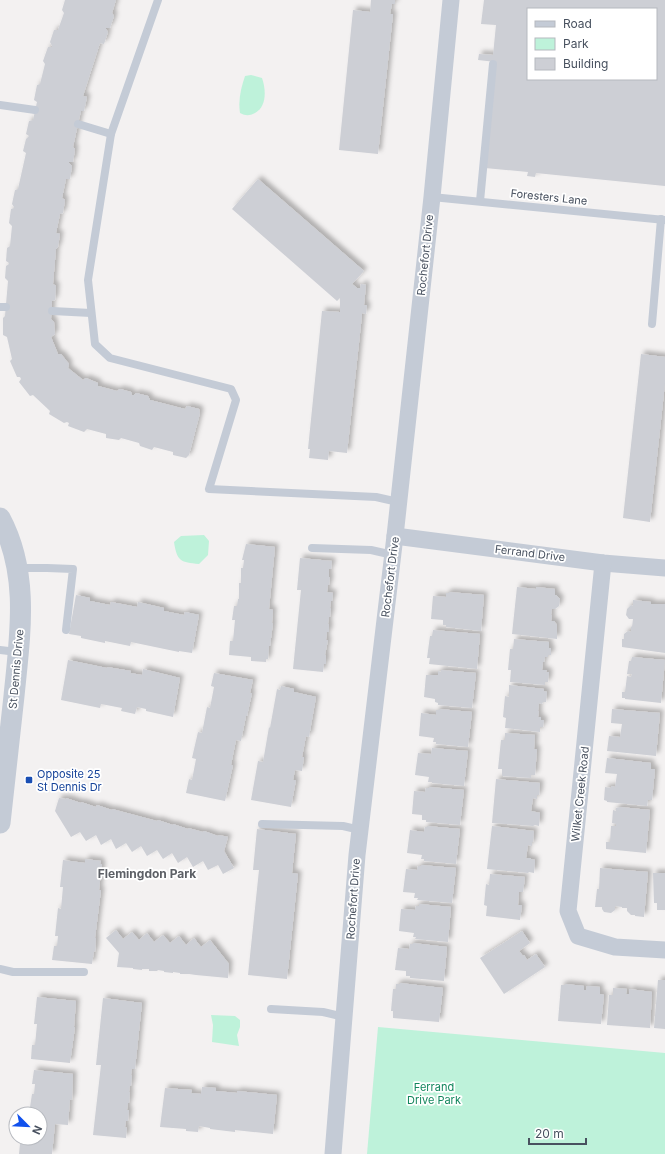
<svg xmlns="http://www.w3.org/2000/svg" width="665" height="1154" font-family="Inter,sans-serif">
  <defs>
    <filter id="shadow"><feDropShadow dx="3.5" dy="-3.5" stdDeviation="2" flood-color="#0004"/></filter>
  </defs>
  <rect width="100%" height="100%" fill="#f3f1f1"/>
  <g fill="#bef2da">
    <path d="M251,75l11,3c4,11 5,29 -7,35 -6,3 -9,3 -15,0 -2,-13 1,-25 5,-37z"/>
    <path d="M204,535l5,6 -1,14 -9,9c-18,-2 -22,-2 -25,-22l7,-6z"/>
    <polygon points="211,1015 235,1016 240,1020 240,1027 237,1035 239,1046 212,1042 213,1025"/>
    <polygon points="378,1027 665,1053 665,1154 367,1154"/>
  </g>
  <g fill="#cdcfd5" fill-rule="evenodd" filter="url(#shadow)">
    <polygon points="65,0 116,0 112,13 114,16 110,28 106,28 106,29 108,32 104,44 100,43 83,96 87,97 84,111 81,111 78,124 73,147 75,149 73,162 69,162 69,163 72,166 70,179 66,179 62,198 65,200 63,213 60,214 56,233 60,234 58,247 56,249 53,284 56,286 55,300 52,301 51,319 54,322 55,334 51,337 58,354 61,354 69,364 68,368 83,380 86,378 98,383 98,386 117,391 120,389 131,392 132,395 134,395 136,393 148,396 150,400 185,409 187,406 199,409 200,413 189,455 186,458 173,455 173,452 154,447 152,450 140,446 139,443 121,438 119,440 106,438 106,434 87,429 84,432 68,426 69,423 67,422 64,423 49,414 50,411 33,395 30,396 19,382 21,379 20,377 17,377 10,361 12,359 7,337 3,335 3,318 5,316 8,281 5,278 6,266 9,264 9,263 6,261 7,248 10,246 12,226 9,223 11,209 14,208 14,207 12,204 15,190 18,189 26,153 23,151 26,139 29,136 26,134 29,121 33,120 37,102 34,100 37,85 40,84 45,64 43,61 48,47 52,47 52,46 50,42 54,30 58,30 64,13 62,10"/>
    <polygon points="371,0 395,0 395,4 392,4 390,14 393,14 378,154 339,150 353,10 370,12"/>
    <path d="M484,0h181v186l-129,-13 -1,4 -8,-1 1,-4 -43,-4 11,-106 -18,-2 1,-6 14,1 3,-30 -15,-1zM528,9h128v70h-128z"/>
    <polygon points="258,179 364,271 352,284 357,288 360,288 361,284 366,285 364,305 367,305 366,314 362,313 362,315 347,453 329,451 328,460 309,458 310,449 308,449 322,311 340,312 340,298 337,301 232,209"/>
    <polygon points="641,354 665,357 665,383 650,522 623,518"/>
    <polygon points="246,544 275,547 269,609 273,610 272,623 273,623 270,646 269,646 268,659 266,659 266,662 251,661 251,657 229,655 230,641 233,641 235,620 232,620 234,606 237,606 238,599 239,599 239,583 241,583 241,568 243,568 244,560 242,560"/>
    <polygon points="300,558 332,561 331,569 329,569 329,577 330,577 329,585 328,585 327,592 333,593 332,601 331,601 330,608 331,608 330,617 329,617 328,624 329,624 329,632 327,632 326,640 328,640 325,655 326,655 326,664 324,664 323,672 293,669 301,590 297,590"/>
    <polygon points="517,587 536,589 536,587 555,589 555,595 556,595 560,599 559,606 555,609 552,609 551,615 552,615 551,621 554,621 557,625 557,639 512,634"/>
    <polygon points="449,592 484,595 481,631 446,627 446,625 443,625 443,620 431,619 433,596 446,597 446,593 449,593"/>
    <polygon points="76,595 90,598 90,601 110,605 111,602 137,607 138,602 164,608 164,611 184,615 185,612 199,615 192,653 179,651 179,652 131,642 130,646 105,641 105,643 81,638 81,636 69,634"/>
    <polygon points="633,600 651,602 651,604 665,604 665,653 622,647 622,639 624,639 624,634 628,631 631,632 631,626 632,627 633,619 629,619 626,615 627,609 631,605 633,606"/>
    <polygon points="433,630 480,634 477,669 429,664 430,658 427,658 430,636 432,636"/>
    <polygon points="514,639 549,642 549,648 551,648 551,655 548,655 548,657 545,657 544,662 543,662 542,670 547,670 546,672 549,672 548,682 545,682 545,685 510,682 511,670 508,670 510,649 513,649"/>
    <polygon points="632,657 665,660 661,703 625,699 625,698 622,698 622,692 625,692 627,676 631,677 632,674 627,674 629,661 631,661"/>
    <polygon points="68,660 107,668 107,667 131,671 130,673 142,675 143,669 180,678 173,717 146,711 146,709 137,707 135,714 121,711 122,708 101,704 100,708 61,700"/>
    <polygon points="441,670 476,673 472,708 438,705 438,703 435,702 435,699 424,697 426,675 438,675 438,671 441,672"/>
    <polygon points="214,673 253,680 250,693 252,693 247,716 246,716 241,741 236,740 231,765 233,765 225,801 186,793 189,779 192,780 196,759 192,758 198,732 202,733 207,707 210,708 214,687 211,686"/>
    <polygon points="509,685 544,689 544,691 547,692 546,702 543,702 542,704 539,703 538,711 539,711 538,717 541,717 541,720 544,720 543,727 540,727 540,732 505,728 506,718 503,717 505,696 509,697"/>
    <polygon points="281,686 294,689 294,692 316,697 309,737 306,736 302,757 304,757 302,771 295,770 293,780 296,780 291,807 251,800 258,761 263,762 269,727 270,728 277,689 280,690"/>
    <polygon points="439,709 472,712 468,747 436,744 436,742 433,742 434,738 419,736 421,713 436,715 436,710 439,710"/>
    <polygon points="612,709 660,713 656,756 607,751 609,736 620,737 622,724 611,723"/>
    <polygon points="505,733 535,735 534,749 537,749 535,775 531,775 531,778 502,776 502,769 498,769 501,740 505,740"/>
    <polygon points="432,748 468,751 464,786 432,783 432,782 428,782 429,777 415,775 418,753 431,754"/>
    <polygon points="607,758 651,763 651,769 655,769 652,800 648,800 647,806 607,802 607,801 604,800 605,787 611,788 611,786 615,787 617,774 605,773"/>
    <polygon points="496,779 540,783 539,795 537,795 537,799 533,798 531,811 540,813 539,826 535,825 533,826 492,823"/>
    <polygon points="429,787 464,790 460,825 426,822 426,820 422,820 422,815 412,814 414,791 425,792 426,788 429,788"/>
    <polygon points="59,798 66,799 66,798 81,803 81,802 96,807 97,805 112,810 112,809 157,821 158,820 173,825 173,824 188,829 188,828 203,832 204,831 218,836 219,835 228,837 224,851 234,868 223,874 218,865 208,870 203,861 193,867 187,857 178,863 172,853 163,859 157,850 147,856 141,846 132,852 126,843 116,849 111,839 101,845 96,835 86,841 80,832 71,837 55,811"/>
    <polygon points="620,807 650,810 646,853 606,849 606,842 610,842 611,826 616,826 616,824 612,823 613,810 616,811 616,808"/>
    <polygon points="427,826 460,829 456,864 424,861 424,859 421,859 422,855 407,853 410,830 424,832 425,827 427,827"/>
    <polygon points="492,826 534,831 533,842 532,842 532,846 528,845 526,858 531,858 530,859 535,860 534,873 529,872 528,873 487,869"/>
    <polygon points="257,829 296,834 292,873 298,874 287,979 248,975 259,870 253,870"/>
    <polygon points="85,859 101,861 100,864 102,864 99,890 101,890 95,938 96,938 95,952 94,951 92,964 52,960 54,946 57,946 58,936 55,936 58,908 61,909 63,887 60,887 63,860 85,863"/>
    <polygon points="421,865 456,868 452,903 417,900 418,898 414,898 415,893 403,892 406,869 417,870 418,866 421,866"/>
    <polygon points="600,868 648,872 644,917 635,916 635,915 631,915 627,911 627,908 622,908 622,907 615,906 615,910 611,913 604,912 602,909 602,907 595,907 597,889 599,889"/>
    <polygon points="653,873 665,873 665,910 657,910 657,903 654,903"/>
    <polygon points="490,874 525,877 523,892 519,892 518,905 522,905 520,920 486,916 487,906 484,905 486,884 489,885"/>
    <polygon points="419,904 451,907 448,942 415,939 416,937 413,937 414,933 399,931 401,909 415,910 416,906 419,906"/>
    <polygon points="116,930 123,939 132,932 139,940 147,933 154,942 163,935 170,943 179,936 186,945 194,938 201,947 210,940 229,964 228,978 196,975 189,974 180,974 180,973 173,972 173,973 164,972 164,971 158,970 157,971 149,971 149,969 142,969 142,970 133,969 133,968 117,967 119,953 106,938"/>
    <polygon points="522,931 530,943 519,951 523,956 524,955 527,960 536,954 545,967 504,994 480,958"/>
    <polygon points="413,943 447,947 444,981 410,978 410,976 406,976 406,971 395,970 398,948 409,949 410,944 413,944"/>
    <polygon points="658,980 665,980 665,1029 654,1028"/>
    <polygon points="400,983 443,988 439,1022 393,1018 393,1011 391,1011 393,989 396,989 396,984 400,984"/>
    <polygon points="565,984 584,986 584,990 586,990 587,986 600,987 600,994 604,995 601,1024 558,1021 561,985 565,985"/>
    <polygon points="613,988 627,989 626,994 629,994 629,989 652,992 650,1028 607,1025 609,995 613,995"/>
    <polygon points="37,997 76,1001 74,1027 75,1027 70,1063 31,1059 32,1045 35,1045 37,1024 34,1024"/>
    <polygon points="103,998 142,1003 135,1069 132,1069 131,1075 132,1076 131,1086 130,1086 129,1092 130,1092 129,1103 128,1103 127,1110 129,1110 128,1121 126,1121 125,1127 127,1128 126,1138 93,1135 101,1065 96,1065"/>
    <polygon points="34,1070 73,1074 72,1100 70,1099 68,1125 55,1124 52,1154 19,1154 20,1144 22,1144 22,1138 40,1138 40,1114 29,1114 32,1094 34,1094 35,1084 32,1084"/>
    <polygon points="202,1087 216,1088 216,1091 237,1093 237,1091 277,1095 273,1134 235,1130 235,1132 210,1129 210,1128 199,1126 198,1132 186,1131 186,1129 160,1127 165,1088 192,1090 191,1093 201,1094"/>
  </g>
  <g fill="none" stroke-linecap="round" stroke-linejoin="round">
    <g stroke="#c4cbd6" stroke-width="8">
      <polyline points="158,0 111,134 88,280 95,344 110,358 231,389 236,400 209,489 376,497 398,502"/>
      <polyline points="0,105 35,110"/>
      <polyline points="78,124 111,134"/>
      <polyline points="432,197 665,220"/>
      <polyline points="480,201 493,64"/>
      <polyline points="0,307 6,307"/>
      <polyline points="52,311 91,313"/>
      <polyline points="652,324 661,219"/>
      <polyline points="312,548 371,550 393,555"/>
      <polyline points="17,568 47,568 73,569 66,630"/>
      <polyline points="0,650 17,652"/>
      <polyline points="262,824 343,826 360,830"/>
      <polyline points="0,969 13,972 84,972"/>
      <polyline points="271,1009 323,1012 344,1017"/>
    </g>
    <g stroke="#c4cbd6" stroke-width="17">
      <polyline points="395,536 603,563 665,568"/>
      <polyline points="603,563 568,911 578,936 615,947 665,950"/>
      <polyline points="333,1154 357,855 395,536 432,197 451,0"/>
    </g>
    <path stroke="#c4cbd6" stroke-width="21" d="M0,518c30,56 20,117 14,178 -5,42 -9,85 -14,127"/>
  </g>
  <rect fill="#1a4fb4" stroke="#fff" stroke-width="1.5" x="25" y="776" width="8" height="8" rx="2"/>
  <g text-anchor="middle" stroke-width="3.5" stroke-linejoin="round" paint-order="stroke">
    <g font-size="11" fill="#48515f" stroke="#fff">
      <text transform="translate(549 197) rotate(6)" y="4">Foresters Lane</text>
      <text transform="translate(425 255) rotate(-84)" y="4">Rochefort Drive</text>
      <text transform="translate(530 553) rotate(7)" y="4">Ferrand Drive</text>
      <text transform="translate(390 577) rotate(-83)" y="4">Rochefort Drive</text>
      <text transform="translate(16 669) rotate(-85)" y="4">St Dennis Drive</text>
      <text transform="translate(580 794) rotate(-84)" y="4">Wilket Creek Road</text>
      <text transform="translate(353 899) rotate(-86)" y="4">Rochefort Drive</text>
    </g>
    <g font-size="11" fill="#164399" stroke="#fff" text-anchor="start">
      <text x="37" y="778">Opposite 25<tspan x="37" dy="13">St Dennis Dr</tspan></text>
    </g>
    <g font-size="11" fill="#13865d" stroke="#fff">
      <text x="434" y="1091">Ferrand<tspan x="434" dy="13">Drive Park</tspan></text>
    </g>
    <g font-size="12" font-weight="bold" fill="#5d6066" stroke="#fff">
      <text x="147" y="878">Flemingdon Park</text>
    </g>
  </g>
  <rect x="527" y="8" width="130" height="72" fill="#ffffff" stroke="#b6b9bf"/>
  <rect x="535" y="21" width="20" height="6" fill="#c4cbd6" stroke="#b6b9bf"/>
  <text x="563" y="28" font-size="12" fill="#48515f">Road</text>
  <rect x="535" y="38" width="20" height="12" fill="#bef2da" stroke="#b6b9bf"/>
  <text x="563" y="48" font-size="12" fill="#48515f">Park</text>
  <rect x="535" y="58" width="20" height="12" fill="#cdcfd5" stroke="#b6b9bf"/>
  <text x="563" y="68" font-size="12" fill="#48515f">Building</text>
  <g transform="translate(28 1126) rotate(114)"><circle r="19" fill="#ffffff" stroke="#b6b9bf"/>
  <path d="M0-3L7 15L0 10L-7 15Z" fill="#1151ed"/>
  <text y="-6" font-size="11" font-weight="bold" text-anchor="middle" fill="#48515f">N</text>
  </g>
  <path d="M529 1138v6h57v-6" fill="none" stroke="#48515f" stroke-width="2"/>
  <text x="535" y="1138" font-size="12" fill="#48515f" stroke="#ffffff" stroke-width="3" paint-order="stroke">20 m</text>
</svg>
